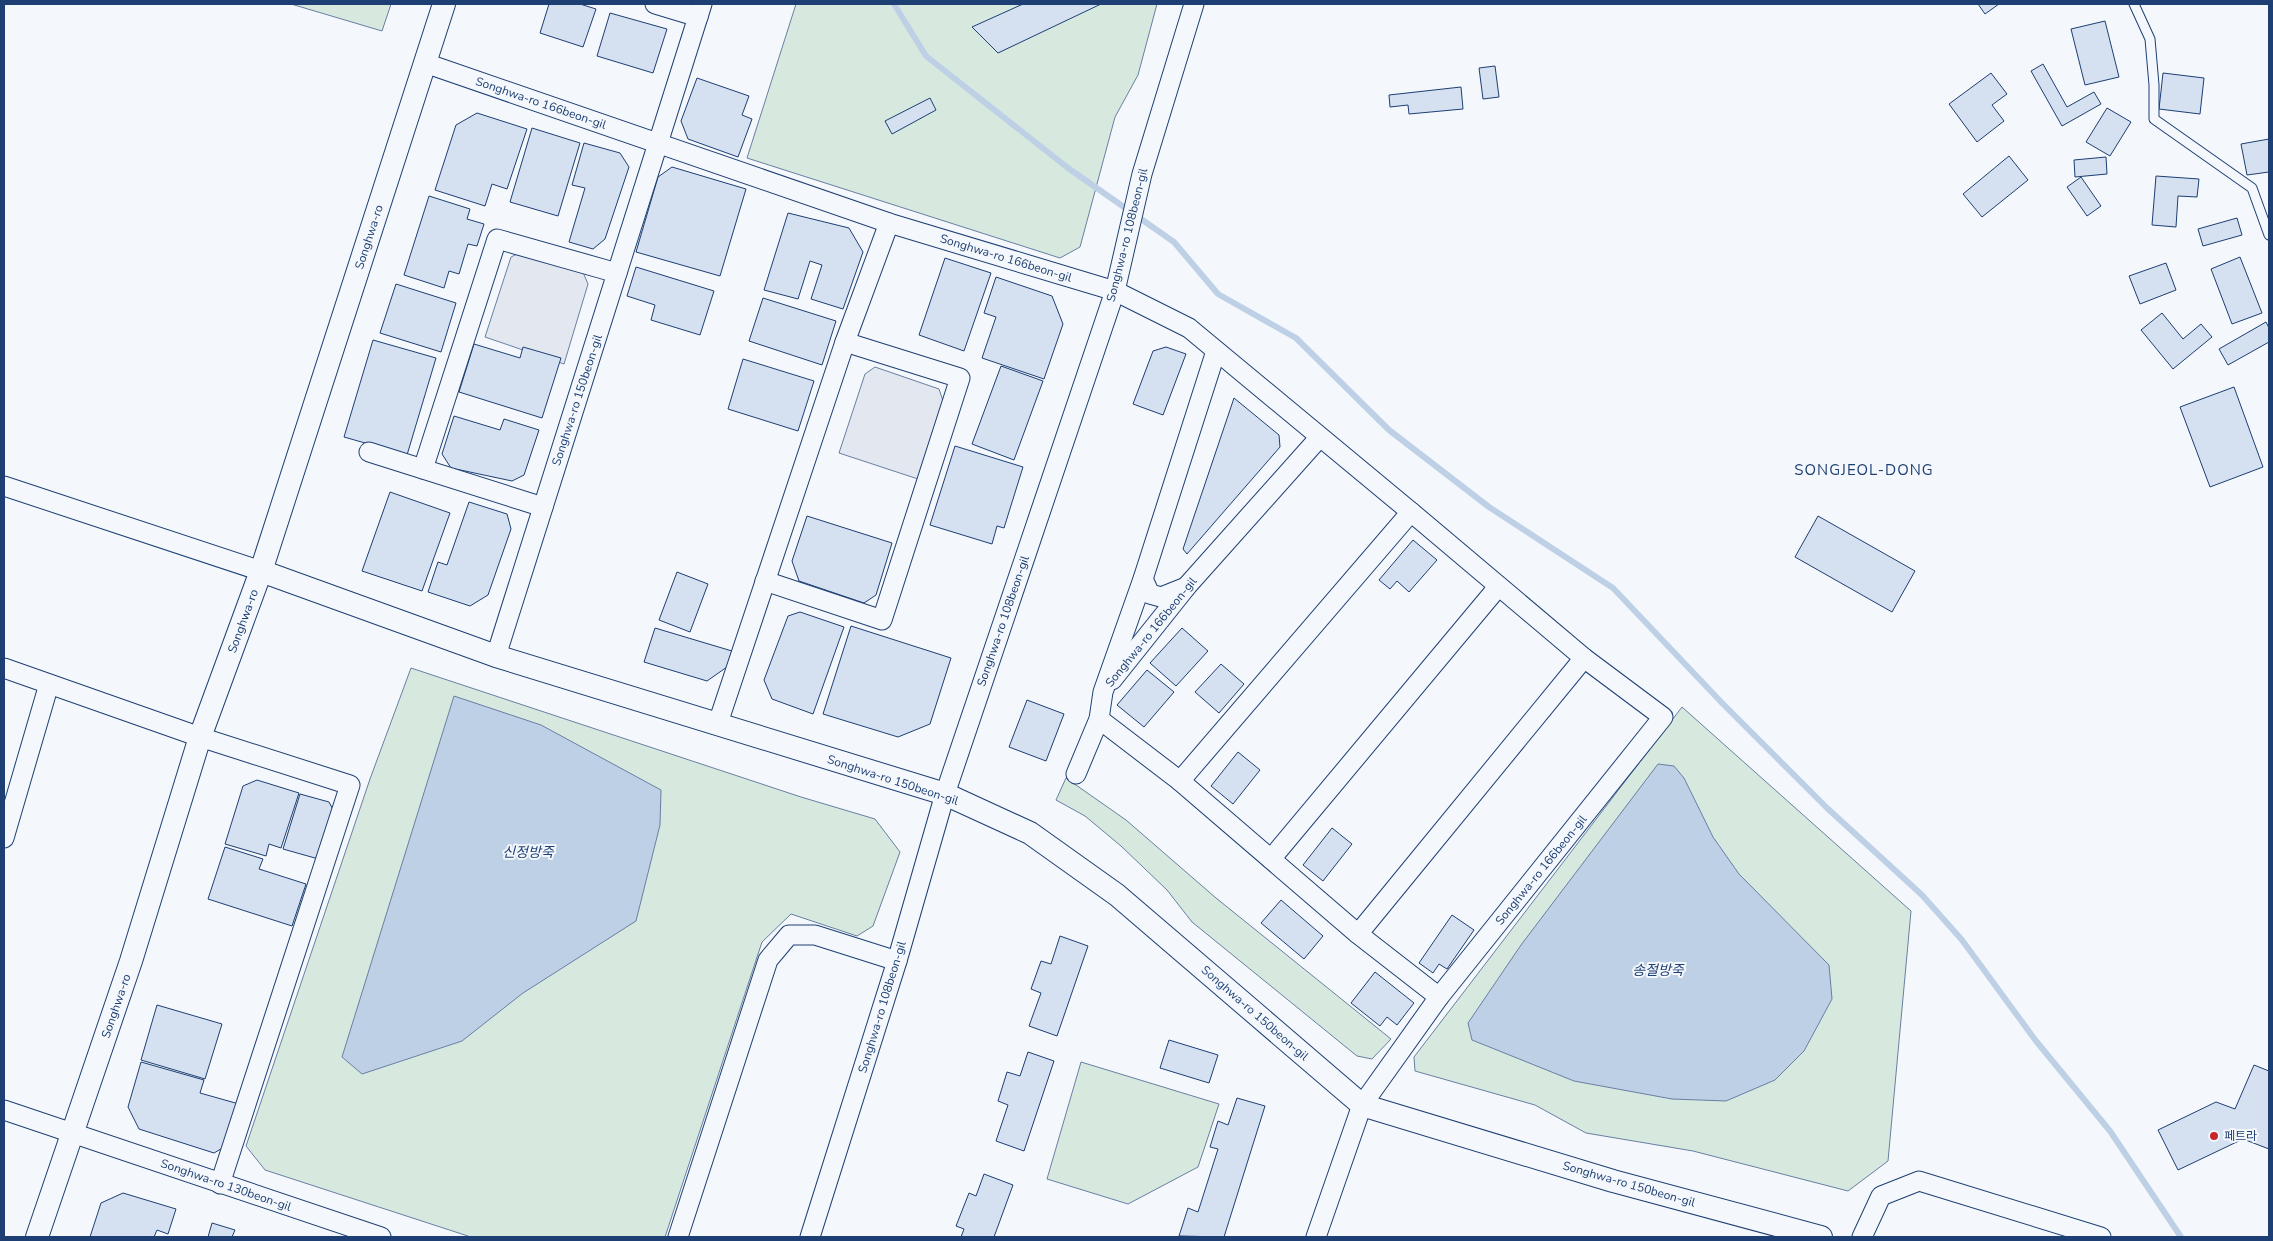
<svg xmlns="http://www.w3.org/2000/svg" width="2273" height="1241" font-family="'Nunito Sans','Noto Sans KR',sans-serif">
  <rect width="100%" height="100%" fill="#f4f7fb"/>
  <g fill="#d7e8df" stroke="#687fa3">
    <polygon points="291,4 391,4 382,31"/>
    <polygon points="796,4 1157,4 1138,75 1115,117 1080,247 1060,258 747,158"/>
    <polygon points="411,668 801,797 875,819 900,852 873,926 857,936 791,914 762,942 665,1237 471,1237 265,1170 246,1146 370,779"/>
    <polygon points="1682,707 1911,911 1888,1161 1848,1191 1693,1151 1586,1133 1535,1105 1415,1071 1414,1057"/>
    <polygon points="1066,778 1126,820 1216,898 1391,1039 1372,1059 1357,1056 1192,922 1167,890 1121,846 1085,816 1056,800"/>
    <polygon points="1081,1062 1219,1104 1198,1167 1128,1204 1047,1179"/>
  </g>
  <g fill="#e3e8f0" stroke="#687fa3">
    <polygon points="523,251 582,270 588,284 564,364 485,337 511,257"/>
    <polygon points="875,367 939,389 943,401 918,479 839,453 865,374"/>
  </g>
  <g fill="#bed0e5" stroke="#687fa3">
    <polygon points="454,696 541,725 661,790 660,825 636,921 523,993 462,1041 362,1074 342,1057"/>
    <polygon points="1658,764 1674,766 1684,778 1713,837 1739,874 1829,965 1832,999 1804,1051 1775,1080 1726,1101 1672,1099 1574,1081 1472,1040 1468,1023 1521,945"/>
  </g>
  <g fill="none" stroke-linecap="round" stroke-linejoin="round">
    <polyline stroke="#bed0e5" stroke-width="6" points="894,4 926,56 1068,168 1174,242 1218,294 1296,338 1389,430 1489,507 1613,588 1723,704 1827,808 1922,895 1962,940 2036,1041 2110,1131 2181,1237"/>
  </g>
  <g fill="#d5e0f0" stroke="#1d3f73">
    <polygon points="549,4 580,4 596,9 583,47 540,33"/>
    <polygon points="1023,4 1101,4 998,53 972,27"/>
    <polygon points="1978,4 1999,4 1985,14"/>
    <polygon points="610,13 667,29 653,73 597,56"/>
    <polygon points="2105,21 2119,77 2085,85 2071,29"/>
    <polygon points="2043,64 2067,107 2094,92 2101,104 2062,126 2031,71"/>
    <polygon points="1495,66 1499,97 1483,99 1479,68"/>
    <polygon points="1991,73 2007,94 1992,105 2004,121 1977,142 1949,104"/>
    <polygon points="2163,73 2204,78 2200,114 2159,109"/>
    <polygon points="697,78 749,96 742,115 752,119 738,157 688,139 681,121"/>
    <polygon points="1461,87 1463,109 1409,114 1408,105 1390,107 1389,95"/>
    <polygon points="930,98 936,110 892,134 885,121"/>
    <polygon points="2107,108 2131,122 2110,156 2086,142"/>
    <polygon points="477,113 527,129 507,189 492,184 485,206 435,190 456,125"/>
    <polygon points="532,128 580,143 558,216 510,202"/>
    <polygon points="2269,139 2269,172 2247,175 2241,144"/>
    <polygon points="584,143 620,153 629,167 605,239 593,249 569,242 585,188 572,185"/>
    <polygon points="2009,156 2028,180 1982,217 1963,194"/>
    <polygon points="2106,157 2107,174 2075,177 2074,160"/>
    <polygon points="672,167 746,189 720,276 636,252 658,177"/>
    <polygon points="2156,176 2199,179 2197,197 2178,196 2176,227 2152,225"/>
    <polygon points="2081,177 2101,206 2087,216 2067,187"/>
    <polygon points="429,196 470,209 467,219 484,224 477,246 468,244 459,274 449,271 444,288 404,275"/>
    <polygon points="788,213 849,228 863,252 843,309 811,299 822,265 810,261 798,299 764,290"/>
    <polygon points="2237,218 2242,235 2203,246 2198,229"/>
    <polygon points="2240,257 2262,313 2232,324 2211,269"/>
    <polygon points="945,258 991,273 964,351 919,335"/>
    <polygon points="2166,263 2176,290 2140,304 2129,276"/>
    <polygon points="636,267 714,291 700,335 651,320 655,305 627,296"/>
    <polygon points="996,277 1052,296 1063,324 1044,379 982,358 996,317 984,313"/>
    <polygon points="396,284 456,303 441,352 380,333"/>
    <polygon points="763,298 836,321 822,365 749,341"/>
    <polygon points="2162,313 2183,339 2201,324 2212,337 2173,369 2141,330"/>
    <polygon points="2266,322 2269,328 2269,342 2228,365 2219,349"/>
    <polygon points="373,340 436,358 407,455 344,437"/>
    <polygon points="474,344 520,358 523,347 561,358 542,418 459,392"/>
    <polygon points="1166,347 1186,354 1163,415 1133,404 1153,351"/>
    <polygon points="743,359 814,381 798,431 728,409"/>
    <polygon points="1001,366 1043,381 1014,460 972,444"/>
    <polygon points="2234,387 2263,467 2210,487 2180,407"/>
    <polygon points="1234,398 1279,435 1280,447 1187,554 1183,549"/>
    <polygon points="454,416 500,430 504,419 539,430 524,475 512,481 451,468 442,454"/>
    <polygon points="955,446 1023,467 1004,528 997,526 992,544 930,525"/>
    <polygon points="390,492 450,513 422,591 362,571"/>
    <polygon points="469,502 507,514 511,529 488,595 470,606 428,592 438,562 447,565"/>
    <polygon points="807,516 892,543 876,595 864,603 799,581 792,561"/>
    <polygon points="1818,516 1915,571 1892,612 1795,557"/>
    <polygon points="1413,540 1437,560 1409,592 1397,581 1390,589 1379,580"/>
    <polygon points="677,572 708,584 690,632 659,620"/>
    <polygon points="800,612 844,627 813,714 772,699 764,680 788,616"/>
    <polygon points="851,626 951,658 930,724 898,737 823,714"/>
    <polygon points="655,628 732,651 727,667 707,681 644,662"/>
    <polygon points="1182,628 1208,651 1176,686 1150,663"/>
    <polygon points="1221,664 1244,684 1219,713 1195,692"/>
    <polygon points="1147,670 1174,692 1144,727 1117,705"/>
    <polygon points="1027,700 1064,714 1046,761 1009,747"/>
    <polygon points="1238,752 1260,770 1233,804 1211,786"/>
    <polygon points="257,780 299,793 281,848 269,844 266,856 225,844 243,786"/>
    <polygon points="300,794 329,802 336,815 322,860 283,849"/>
    <polygon points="1332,828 1352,844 1323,881 1303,865"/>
    <polygon points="225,847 263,859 259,869 306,884 292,926 208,899"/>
    <polygon points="1281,900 1323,936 1304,959 1261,923"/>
    <polygon points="1452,915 1474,930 1447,969 1439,964 1433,973 1419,963"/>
    <polygon points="1060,936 1088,946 1057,1036 1029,1026 1041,993 1031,989 1041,961 1051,964"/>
    <polygon points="1375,972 1414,1003 1397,1025 1387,1017 1380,1026 1351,1003"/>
    <polygon points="157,1005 222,1024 205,1079 141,1060"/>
    <polygon points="1169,1040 1218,1055 1209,1083 1160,1068"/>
    <polygon points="1028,1052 1054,1061 1024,1151 996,1141 1008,1105 998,1101 1007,1072 1020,1076"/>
    <polygon points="141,1062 204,1080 200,1093 239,1104 226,1146 214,1153 139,1129 128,1107"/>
    <polygon points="2254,1065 2269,1071 2269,1149 2243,1139 2178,1170 2158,1130 2216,1102 2235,1109"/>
    <polygon points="1237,1098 1265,1106 1224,1237 1179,1236 1188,1208 1198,1212 1218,1149 1210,1147 1218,1121 1228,1125"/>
    <polygon points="984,1174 1013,1185 994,1237 961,1237 964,1229 956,1226 969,1193 976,1196"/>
    <polygon points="123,1193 176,1209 168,1234 157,1230 154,1237 90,1237 101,1203"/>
    <polygon points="212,1223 235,1230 232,1237 208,1237"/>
  </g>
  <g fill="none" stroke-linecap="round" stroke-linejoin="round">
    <defs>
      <polyline id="service" points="2134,4 2150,39 2154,85 2154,119 2252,188 2269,235"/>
      <g id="minor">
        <polyline points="655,4 698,17"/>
        <polyline points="425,63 889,223 1115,291 1189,328 1411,512 1584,658 1663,717 1439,997 1362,1105 1316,1237"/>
        <polyline points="369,452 543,507"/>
        <polyline points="423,469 497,239 617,273"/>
        <polyline points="4,486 261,571"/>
        <polyline points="1143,579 1150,594 1161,597 1186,587"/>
        <polyline points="765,581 882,620 960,378 845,342"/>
        <polyline points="496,656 702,4"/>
        <polyline points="4,668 200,737 350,785 220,1184"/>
        <polyline points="1112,680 1187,586 1319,438"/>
        <polyline points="1099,719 1180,781 1358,934 1439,997"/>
        <polyline points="718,723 845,342 889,223"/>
        <polyline points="1076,774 1099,719 1103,692 1143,579 1216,351"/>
        <polyline points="1180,781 1411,512"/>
        <polyline points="4,838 49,684"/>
        <polyline points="1271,859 1498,587"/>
        <polyline points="1358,934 1584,658"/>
        <polyline points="4,1110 381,1237"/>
        <polyline points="678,1237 768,960 789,935 815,935 897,961"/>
        <polyline points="810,1237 897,961 945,794 1115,291 1142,174 1194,4"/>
        <polyline points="1862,1237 1881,1196 1919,1181 2101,1237"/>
      </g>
      <g id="tertiary">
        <polyline points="261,571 496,656 945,794 1030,833 1117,895 1362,1105 1613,1181 1821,1237"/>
        <polyline points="37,1237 131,961 200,737 261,571 444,4"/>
      </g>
    </defs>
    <use href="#service" stroke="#1d3f73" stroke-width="11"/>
    <use href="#minor" stroke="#1d3f73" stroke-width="21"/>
    <use href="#tertiary" stroke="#1d3f73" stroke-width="24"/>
    <use href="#service" stroke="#f4f7fb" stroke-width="9"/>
    <use href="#minor" stroke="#f4f7fb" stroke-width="19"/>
    <use href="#tertiary" stroke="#f4f7fb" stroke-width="22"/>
  </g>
  <circle fill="#c62828" stroke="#f4f7fb" stroke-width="2" cx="2214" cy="1136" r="5"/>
  <g text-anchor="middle" stroke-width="4" stroke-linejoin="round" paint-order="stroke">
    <g font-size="12" fill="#1d3f73" stroke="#f4f7fb">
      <text transform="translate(541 103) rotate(19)" y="4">Songhwa-ro 166beon-gil</text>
      <text transform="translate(1127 235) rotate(-76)" y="4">Songhwa-ro 108beon-gil</text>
      <text transform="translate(369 237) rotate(-72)" y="4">Songhwa-ro</text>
      <text transform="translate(1006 258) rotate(17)" y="4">Songhwa-ro 166beon-gil</text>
      <text transform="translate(577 400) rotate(-72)" y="4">Songhwa-ro 150beon-gil</text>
      <text transform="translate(243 621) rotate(-70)" y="4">Songhwa-ro</text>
      <text transform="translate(1003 621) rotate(-71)" y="4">Songhwa-ro 108beon-gil</text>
      <text transform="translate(1151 632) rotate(-51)" y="4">Songhwa-ro 166beon-gil</text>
      <text transform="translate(893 780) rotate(18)" y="4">Songhwa-ro 150beon-gil</text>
      <text transform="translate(1541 870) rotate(-51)" y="4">Songhwa-ro 166beon-gil</text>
      <text transform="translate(116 1006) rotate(-71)" y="4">Songhwa-ro</text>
      <text transform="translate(882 1007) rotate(-73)" y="4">Songhwa-ro 108beon-gil</text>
      <text transform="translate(1255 1013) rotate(41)" y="4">Songhwa-ro 150beon-gil</text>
      <text transform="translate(1629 1184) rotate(16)" y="4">Songhwa-ro 150beon-gil</text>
      <text transform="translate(226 1185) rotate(19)" y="4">Songhwa-ro 130beon-gil</text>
    </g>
    <g font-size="12" fill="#1d3f73" stroke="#f4f7fb" text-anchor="start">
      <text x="2224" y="1140">페트라</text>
    </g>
    <g font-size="14" font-style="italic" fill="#1d3f73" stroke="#f4f7fb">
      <text x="528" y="857">신정방죽</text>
      <text x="1658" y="975">송절방죽</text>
    </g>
    <g font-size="15" letter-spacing="1" fill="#1d3f73" stroke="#f4f7fb">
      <text x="1864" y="475">SONGJEOL-DONG</text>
    </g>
  </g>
  <rect width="2273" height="1241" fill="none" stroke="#1d3f73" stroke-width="10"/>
</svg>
